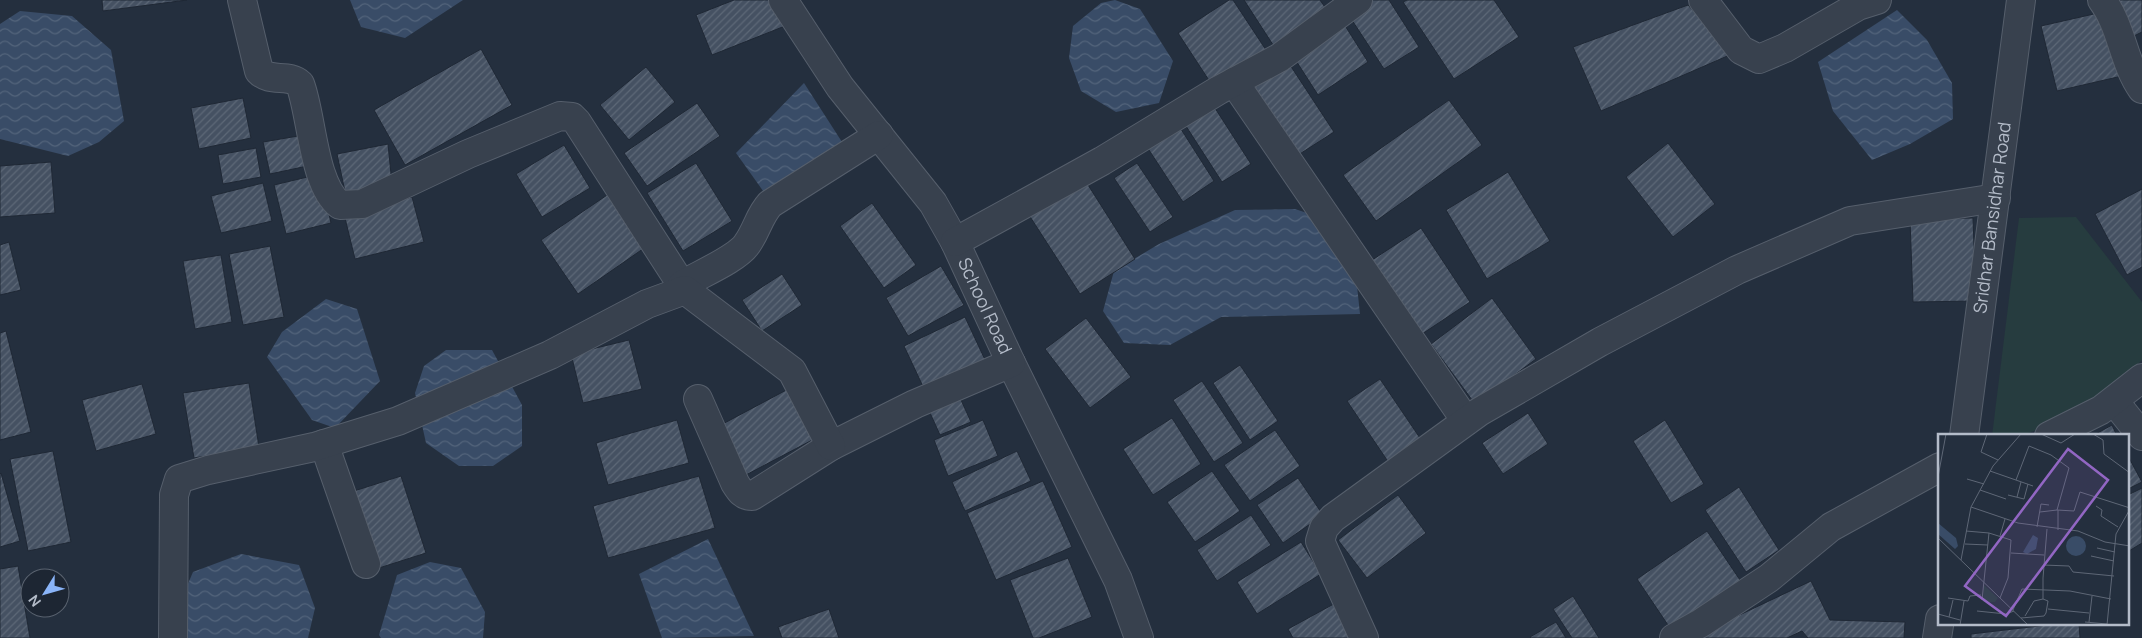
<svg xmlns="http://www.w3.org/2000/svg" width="2142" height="638" font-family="Manrope,sans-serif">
  <defs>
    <pattern id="water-waves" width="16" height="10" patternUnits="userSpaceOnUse" patternTransform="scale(1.25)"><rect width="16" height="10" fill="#394c67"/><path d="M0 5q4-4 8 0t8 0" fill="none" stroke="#53647b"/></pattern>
    <pattern id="building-hatch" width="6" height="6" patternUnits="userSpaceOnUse" patternTransform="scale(1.25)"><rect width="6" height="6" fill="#455162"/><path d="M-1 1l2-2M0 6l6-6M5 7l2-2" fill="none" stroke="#5d6877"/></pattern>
  </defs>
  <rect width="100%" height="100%" fill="#242f3e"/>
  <polygon fill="#263c3f" points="2076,217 2142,302 2142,360 2093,409 2023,435 1992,436 2019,218"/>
  <g fill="url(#water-waves)">
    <polygon points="350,0 463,0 405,38 361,27"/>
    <polygon points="1115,0 1140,9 1173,61 1159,103 1116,112 1081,91 1069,58 1073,26 1101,3"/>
    <polygon points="1897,10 1927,40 1952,83 1953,119 1910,144 1872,160 1833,111 1818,62"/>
    <polygon points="20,11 72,16 111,50 124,121 99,142 68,156 0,139 0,24"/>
    <polygon points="804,83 842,142 766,195 736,153"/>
    <polygon points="1295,209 1325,219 1354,258 1360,314 1221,317 1170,345 1124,343 1103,311 1114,271 1159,244 1235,210"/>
    <polygon points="326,299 357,309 380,381 335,428 312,420 267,357 282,332"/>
    <polygon points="446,350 492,350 522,405 522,446 493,466 459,466 426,443 415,393 424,366"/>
    <polygon points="708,539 754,636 662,638 639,574"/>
    <polygon points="241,554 299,565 315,608 308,638 180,638 181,600 193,572"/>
    <polygon points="430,562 461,568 485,612 483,638 381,638 379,635 397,575"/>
  </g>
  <g fill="url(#building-hatch)" stroke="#1f2835">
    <polygon points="102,0 187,0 103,11"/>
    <polygon points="734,0 775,0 785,26 712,55 696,15"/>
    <polygon points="1229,0 1233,0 1268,53 1214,88 1178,33"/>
    <polygon points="1244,0 1320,0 1331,16 1277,51"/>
    <polygon points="1362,0 1389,0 1419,47 1384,69 1346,11"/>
    <polygon points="1407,0 1494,0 1519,37 1454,79 1403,2"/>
    <polygon points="2107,0 2142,0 2142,32 2128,39"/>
    <polygon points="1688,5 1732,54 1601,111 1573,47"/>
    <polygon points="2107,11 2122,76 2057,91 2041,26"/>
    <polygon points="1344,24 1368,62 1318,95 1293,56"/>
    <polygon points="481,49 512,105 405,165 374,110"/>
    <polygon points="1290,65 1334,132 1295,157 1251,90"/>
    <polygon points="646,67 675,102 629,140 600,105"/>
    <polygon points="243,98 251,138 199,149 191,108"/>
    <polygon points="1449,100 1482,145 1376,221 1343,175"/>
    <polygon points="697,103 720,136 647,186 624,153"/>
    <polygon points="1213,105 1251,164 1222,182 1184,123"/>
    <polygon points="1179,126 1214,181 1183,202 1147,147"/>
    <polygon points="304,135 312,165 270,174 263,142"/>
    <polygon points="1668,143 1715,204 1673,237 1626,177"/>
    <polygon points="388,144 392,184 347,201 337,154"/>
    <polygon points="564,145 590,188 542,217 516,174"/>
    <polygon points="256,148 261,177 223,184 218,155"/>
    <polygon points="51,162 55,213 0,217 0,166"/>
    <polygon points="696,163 732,221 683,251 647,193"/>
    <polygon points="1137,163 1173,217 1150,232 1114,178"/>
    <polygon points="1508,172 1550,241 1487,279 1446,210"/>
    <polygon points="320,174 331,223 286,234 274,185"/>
    <polygon points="1083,177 1135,259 1080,294 1027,212"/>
    <polygon points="263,183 272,221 221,233 211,196"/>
    <polygon points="2142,189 2142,267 2127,275 2095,214"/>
    <polygon points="613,191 650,244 578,294 541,240"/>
    <polygon points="412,197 424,242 355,259 344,214"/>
    <polygon points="872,203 916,265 884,288 840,226"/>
    <polygon points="1973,218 1976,301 1913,302 1910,219"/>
    <polygon points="1421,228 1470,302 1416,338 1366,264"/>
    <polygon points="9,242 21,290 0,295 0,245"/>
    <polygon points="270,246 284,317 243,325 229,254"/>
    <polygon points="221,255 232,322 195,329 183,261"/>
    <polygon points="941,266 964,305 908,336 886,298"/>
    <polygon points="782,274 802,305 762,331 742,300"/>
    <polygon points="1492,298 1536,359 1475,404 1431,344"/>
    <polygon points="965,317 987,364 926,393 904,346"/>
    <polygon points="1086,318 1131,377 1090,408 1045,349"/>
    <polygon points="6,331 31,432 0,440 0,333"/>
    <polygon points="629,340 642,389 583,403 571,354"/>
    <polygon points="1240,365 1278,421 1250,440 1213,383"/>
    <polygon points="1380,379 1422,441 1389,463 1347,401"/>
    <polygon points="1202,381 1243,443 1214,462 1173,400"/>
    <polygon points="249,383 259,447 194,458 183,393"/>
    <polygon points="142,384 156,434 96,451 82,400"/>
    <polygon points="792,387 818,437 744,476 717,427"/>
    <polygon points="957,391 971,422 940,435 926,404"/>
    <polygon points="1528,413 1548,444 1503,474 1482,443"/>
    <polygon points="1172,418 1201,464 1153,495 1123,449"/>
    <polygon points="677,420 689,463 608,485 596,443"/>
    <polygon points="983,420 998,456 948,476 934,440"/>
    <polygon points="1665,420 1704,484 1671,503 1633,441"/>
    <polygon points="2112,425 2117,436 2092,436"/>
    <polygon points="1275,430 1300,466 1250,501 1224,465"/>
    <polygon points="53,451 71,542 28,551 10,459"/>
    <polygon points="1017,451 1031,481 965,511 952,482"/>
    <polygon points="2128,456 2142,482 2128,489"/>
    <polygon points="1212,471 1240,511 1195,542 1167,502"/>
    <polygon points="1,473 20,541 0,547 0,474"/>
    <polygon points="401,476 426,553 379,568 354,491"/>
    <polygon points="699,476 715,528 608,558 593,506"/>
    <polygon points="1298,478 1323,515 1283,543 1257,505"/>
    <polygon points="1043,481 1072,547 996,580 967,513"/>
    <polygon points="1739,487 1779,550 1746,572 1705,510"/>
    <polygon points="2142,488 2142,543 2129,551 2128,495"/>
    <polygon points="1398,495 1426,533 1367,578 1338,540"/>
    <polygon points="1251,515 1271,545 1217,581 1197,550"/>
    <polygon points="1707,531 1742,583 1672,631 1637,579"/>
    <polygon points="1301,542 1321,574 1257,614 1237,582"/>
    <polygon points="1068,558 1092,617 1039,638 1033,638 1010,580"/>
    <polygon points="18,566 30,638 0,638 0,569"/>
    <polygon points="1811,581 1830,620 1905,622 1904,638 1808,638 1802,631 1787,638 1691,638"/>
    <polygon points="1573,596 1599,638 1572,638 1553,609"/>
    <polygon points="1341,600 1361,638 1293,638 1288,629"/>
    <polygon points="829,609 839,638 782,638 778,627"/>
    <polygon points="1556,622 1566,638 1531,638 1530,637"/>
    <polygon points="2056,624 2079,624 2080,638 1971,638 1971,634"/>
  </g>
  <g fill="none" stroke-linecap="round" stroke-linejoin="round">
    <defs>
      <g id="minor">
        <path d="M242,0l17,71c11,12 30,2 41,13 12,31 13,101 40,121l22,-1 106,-50 92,-38 12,1 5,5 108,168"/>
        <path id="s1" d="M783,0l57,87 93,116 22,39 56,121 107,217 21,58"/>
        <polyline points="1703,0 1741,50 1759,59 1785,48 1858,6 1877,0"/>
        <path d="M2102,0c20,27 21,62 40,89"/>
        <polyline points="1234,82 1466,421"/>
        <polyline points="955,242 1102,161 1219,90 1279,58 1358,0"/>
        <path d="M682,285c16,-10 55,-26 65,-41 10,-14 12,-28 23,-40l109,-69"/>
        <path d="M698,399l37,84c5,8 8,13 17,13l79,-50 84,-42 96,-41"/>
        <polyline points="2114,401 2142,436"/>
        <path id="s2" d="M1964,436l57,-436"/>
        <polyline points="2049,436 2101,410 2142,378"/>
        <polyline points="324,444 366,564"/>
        <polyline points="173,638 174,495 179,479 208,470 314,447 398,421 550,355 647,304 685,290 792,371 831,446"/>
        <polyline points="1364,638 1320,541 1324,528 1333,518 1479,412 1600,342 1737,270 1850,221 1996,198"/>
        <polyline points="1674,638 1701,623 1769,578 1831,527 1940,467"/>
        <polyline points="1937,638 1940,619"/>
      </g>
    </defs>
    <use href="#minor" stroke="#565f6c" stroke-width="30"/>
    <use href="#minor" stroke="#38414e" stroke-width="28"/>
  </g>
  <g text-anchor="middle" stroke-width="5" stroke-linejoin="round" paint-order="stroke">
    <g font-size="18" fill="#b4bcc9" stroke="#1d2633">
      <text dy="6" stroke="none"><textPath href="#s2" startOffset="220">Sridhar Bansidhar Road</textPath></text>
      <text dy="6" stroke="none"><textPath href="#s1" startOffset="368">School Road</textPath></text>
    </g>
  </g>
  <g transform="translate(1938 434)">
    <rect width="191" height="191" fill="#242f3e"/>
    <path d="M46,151l14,13 -3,4h-12z" fill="#263c3f"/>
    <path d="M0,89l18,15 2,8 -3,3 -17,-15zM95,101l5,3 -2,11 -9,5 -4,-2zM128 112a10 10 0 1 1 20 0a10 10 0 1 1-20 0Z" fill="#394c67"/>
    <path fill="none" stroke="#5e6776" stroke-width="1" d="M49,0l-6,18 17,8M103,0l20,9 14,-9M155,0l10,6 1,14 26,19M52,37l43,15M0,43l8,-43M29,45l17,5M78,46l13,-34 22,9 18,13 -12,42 -17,2M42,56l26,9M70,61l16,4 4,-15M79,63l4,-15M158,72l6,4 -1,6 17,11M33,73l47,16 60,8 27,11 25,4M119,76l17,1 6,-19 50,16M120,76v20M99,93l4,-23 8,1M28,97l23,2M62,102l5,-17M0,104l90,87M27,110l23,1M159,114l18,4M73,119l33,2M153,122l23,5M23,126l10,-53 22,-41 28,-32M105,131l26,1 4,6 41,4M10,164l20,3 2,-5 11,-1M44,166l7,-67 22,7 -3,38 -8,20M110,175l41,4M75,176l9,-21 48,2 41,8M39,177l29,3 8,-3M0,180l22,6M87,182l9,-15 9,-2M11,183l4,-17M83,184l23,-2 2,-3 2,-12 -5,-2v-21l4,-49M147,188l22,2M151,188l3,-26M22,191l4,-24M169,191l9,-91 14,-25"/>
    <path fill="#9266c3" fill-opacity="0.15" stroke="#9266c3" stroke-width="2.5" d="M130,15l40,31 -102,136 -41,-30z"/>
    <rect width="191" height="191" fill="none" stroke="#b4bcc9" stroke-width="2.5"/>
  </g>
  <g transform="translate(45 593) rotate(233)"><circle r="24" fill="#1d2633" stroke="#59626f"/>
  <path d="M0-4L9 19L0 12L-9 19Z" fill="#8ab4f8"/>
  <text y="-8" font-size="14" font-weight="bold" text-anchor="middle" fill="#b4bcc9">N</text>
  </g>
</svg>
